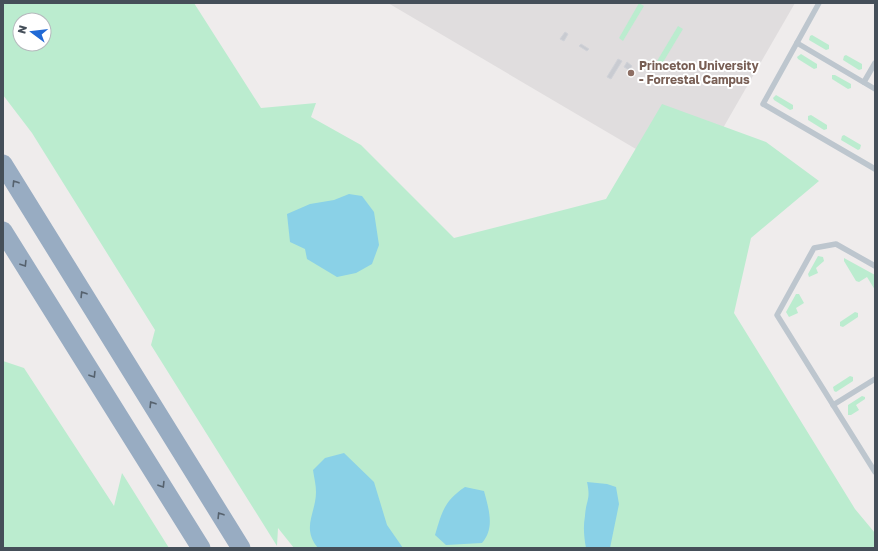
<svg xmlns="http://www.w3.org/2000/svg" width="878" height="551" font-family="'Golos Text',sans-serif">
  <rect width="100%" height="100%" fill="#efecec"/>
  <polygon fill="#e0ddde" points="388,3 795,3 692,182"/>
  <g fill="#bbeccf" fill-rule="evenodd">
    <path d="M3,3h191l67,105 55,-5 -5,14 50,28 93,93 152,-39 56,-95 104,38 53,39 -68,57 -17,75 121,196 20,24v15h-581l-16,-20 -1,18 -126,-201 4,-15 -123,-197 -29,-38zM20,20h24v24h-24z"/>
    <polygon points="639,3 644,6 623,41 619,38"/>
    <polygon points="678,26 683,29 662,64 657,61"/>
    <polygon points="812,35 829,45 829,49 826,50 809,40 810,36"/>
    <polygon points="801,54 817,64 817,68 814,69 798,59 797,57"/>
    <polygon points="846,55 862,64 862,69 859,70 843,60 844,56"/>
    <polygon points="832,75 835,75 851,84 851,88 848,89 832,79"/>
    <polygon points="776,95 793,105 793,109 790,110 774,100 773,98"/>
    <polygon points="811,115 827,125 827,129 824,130 808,120 808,116"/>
    <polygon points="844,135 861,145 860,149 858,150 841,140 842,136"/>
    <polygon points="818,256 823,257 824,261 816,268 818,273 809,277 808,274"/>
    <polygon points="844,258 875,275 875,290 867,277 859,282 856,281 844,261"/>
    <polygon points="796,294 799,294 804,303 796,308 798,313 789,317 786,312"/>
    <polygon points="855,312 858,313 858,317 843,327 840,326 840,322"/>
    <polygon points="3,361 24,368 114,506 122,473 169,548 3,548"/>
    <polygon points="850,376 853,377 853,381 836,392 834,391 833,387"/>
    <polygon points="862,396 865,397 865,399 856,405 859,410 851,415 848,415 848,405"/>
  </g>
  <g fill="#8ad1e7">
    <polygon points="349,194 362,196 374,212 379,245 372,264 356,273 337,277 307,259 305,249 290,242 287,214 310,204 334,200"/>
    <path d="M344,453l30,29 13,43 16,23h-85c-17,-20 -2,-35 -2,-56 0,-7 -2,-15 -3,-22l12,-12z"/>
    <path d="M587,482l20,2 9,3 3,17 -9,44h-24c-2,-11 -3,-21 -1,-32 1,-16 6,-16 2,-34z"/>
    <path d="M465,487l19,4c5,19 11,37 -2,52l-36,2 -11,-10c7,-23 9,-34 30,-48z"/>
  </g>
  <g fill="#c9cbd1" stroke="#d0d2d8">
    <polygon points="565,32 568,34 564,41 560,39"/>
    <polygon points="581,44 589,49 587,51 579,46"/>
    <polygon points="618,59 622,61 611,79 607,77"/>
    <polygon points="627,62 632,66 629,70 624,67"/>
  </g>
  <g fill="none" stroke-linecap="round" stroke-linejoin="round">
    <g stroke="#bdc6ce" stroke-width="5.5">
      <polyline points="819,3 763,104 875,169"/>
      <polyline points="797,43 875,89"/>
      <polyline points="864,82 875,63"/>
      <polyline points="875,266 836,244 814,248 777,315 875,472"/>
      <polyline points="833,405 875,379"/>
    </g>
    <g stroke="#98acc2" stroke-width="19">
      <polyline points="3,164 241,548"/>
      <polyline points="3,231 201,548"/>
    </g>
  </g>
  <defs><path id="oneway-chevron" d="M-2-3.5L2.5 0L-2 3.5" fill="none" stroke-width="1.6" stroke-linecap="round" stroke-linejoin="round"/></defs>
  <g stroke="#56626e">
    <use href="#oneway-chevron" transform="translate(15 183) rotate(-122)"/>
    <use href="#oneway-chevron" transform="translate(24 264) rotate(58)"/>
    <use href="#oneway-chevron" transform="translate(83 294) rotate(-122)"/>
    <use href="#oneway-chevron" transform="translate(93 375) rotate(58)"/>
    <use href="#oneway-chevron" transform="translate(152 404) rotate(-122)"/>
    <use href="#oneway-chevron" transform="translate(162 485) rotate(58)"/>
    <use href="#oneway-chevron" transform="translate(220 515) rotate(-122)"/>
  </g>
  <circle fill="#8d6e63" stroke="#fff" stroke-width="1.5" cx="631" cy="73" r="4"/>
  <g text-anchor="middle" stroke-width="4" stroke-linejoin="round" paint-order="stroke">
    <g font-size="12" font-weight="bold" fill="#785e54" stroke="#fff" text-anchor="start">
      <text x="639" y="70">Princeton University<tspan x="639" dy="14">- Forrestal Campus</tspan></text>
    </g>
  </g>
  <rect width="878" height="551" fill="none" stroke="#454f59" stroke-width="8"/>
  <g transform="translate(32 32) rotate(285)"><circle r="19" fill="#ffffff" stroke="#b5b9bd"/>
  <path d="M0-3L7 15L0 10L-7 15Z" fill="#2069d5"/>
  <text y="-6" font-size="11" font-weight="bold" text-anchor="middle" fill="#454f59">N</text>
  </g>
</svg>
